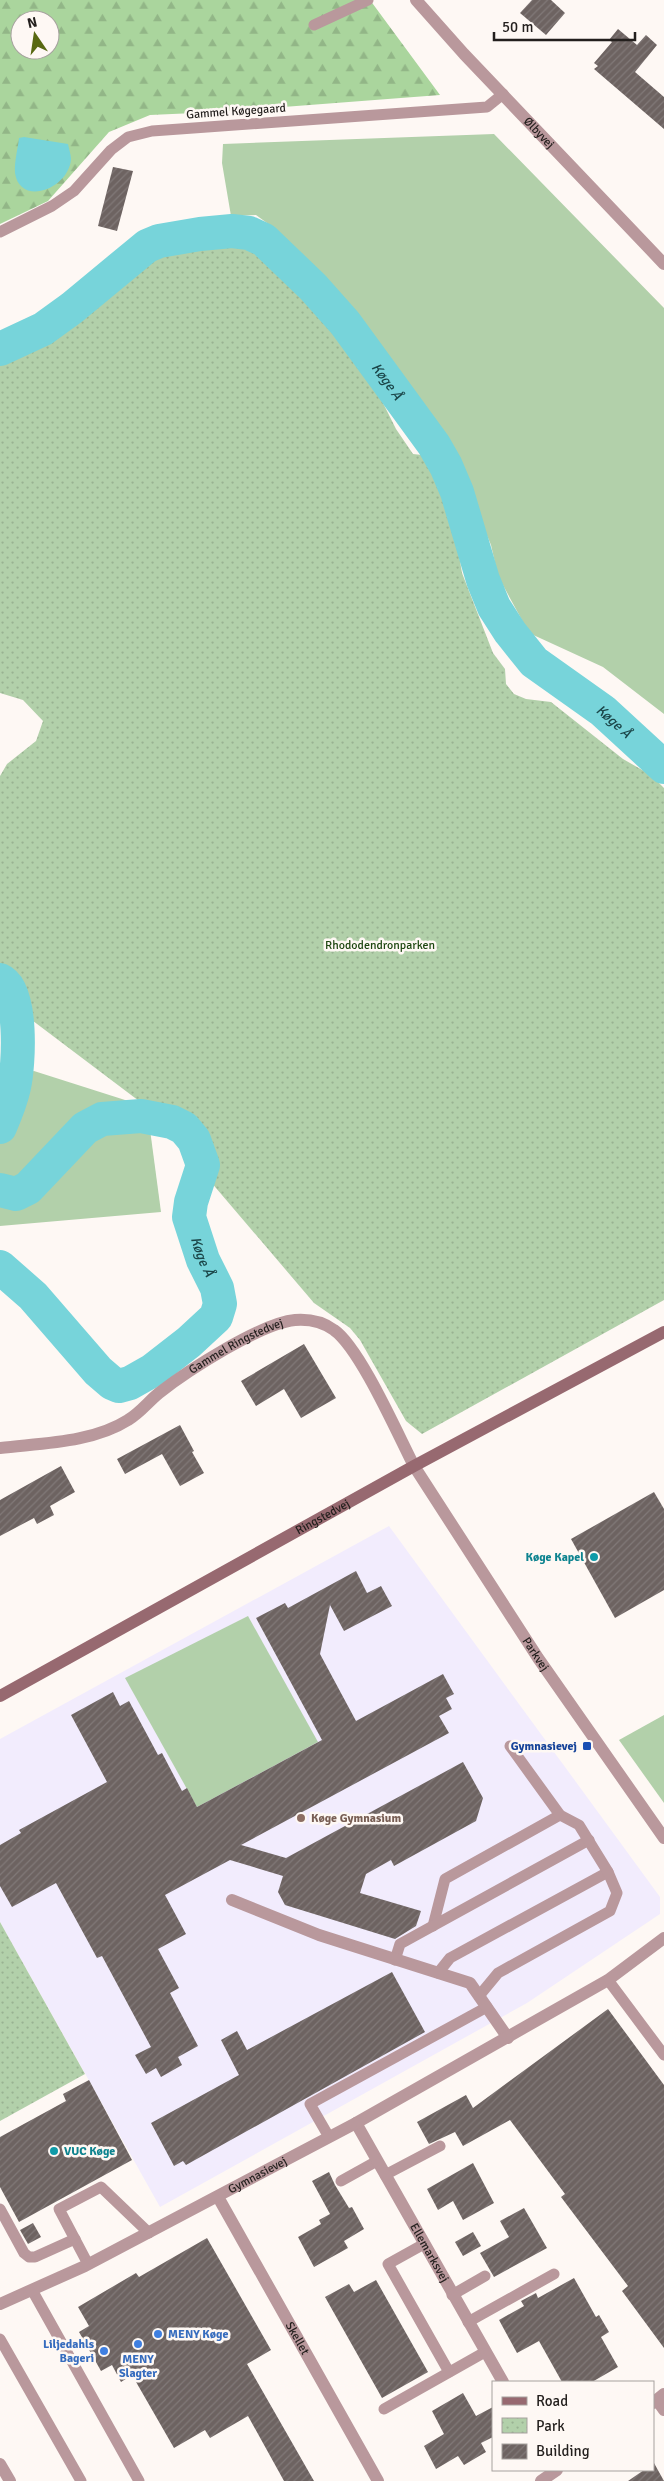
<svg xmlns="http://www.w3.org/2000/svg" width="664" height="2481" font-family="Signika,sans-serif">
  <defs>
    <pattern id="forest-firs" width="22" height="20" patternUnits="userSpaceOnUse" patternTransform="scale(1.25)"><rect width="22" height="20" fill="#aad59d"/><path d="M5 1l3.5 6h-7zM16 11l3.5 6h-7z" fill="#92b687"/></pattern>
    <pattern id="park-dots" width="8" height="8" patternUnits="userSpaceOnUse" patternTransform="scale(1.25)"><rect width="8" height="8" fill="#b2d0aa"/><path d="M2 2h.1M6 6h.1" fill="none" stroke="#99b292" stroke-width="1.8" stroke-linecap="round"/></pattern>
    <pattern id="building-hatch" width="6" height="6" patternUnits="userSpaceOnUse" patternTransform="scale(1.25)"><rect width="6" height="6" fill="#6d6361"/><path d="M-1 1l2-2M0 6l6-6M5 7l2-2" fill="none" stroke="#817978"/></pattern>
  </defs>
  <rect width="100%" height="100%" fill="#fef8f4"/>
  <polygon fill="#f2ecfd" points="389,1526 660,1897 660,1914 527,2003 160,2207 0,1922 0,1739"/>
  <g fill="#b2d0aa">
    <polygon points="494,134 664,308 664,714 603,667 529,633 498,576 491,545 483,526 475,496 442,432 400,375 358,324 351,305 326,280 297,258 278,231 256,215 231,216 222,163 223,144"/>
    <polygon points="34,1071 147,1107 161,1212 0,1226 0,1082"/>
    <polygon points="248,1616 318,1742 197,1807 125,1678"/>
    <polygon points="664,1715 664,1803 619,1740"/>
  </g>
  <path fill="url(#forest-firs)" fill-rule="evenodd" d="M0,0h370l70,95 -223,17 -67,3 -41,17 -61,69 -48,23zM20,20h30v30h-30z"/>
  <g fill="url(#park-dots)">
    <polygon points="227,242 242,242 255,248 275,264 286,282 331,323 345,347 372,381 396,429 413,454 422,455 428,463 455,531 462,573 493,653 505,669 506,684 514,694 526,699 551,702 623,759 651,775 664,788 664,1300 422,1434 406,1421 360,1340 350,1328 314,1303 147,1107 0,996 0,776 7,764 36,741 43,721 23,700 0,693 0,360 42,345 72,325 147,260 163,252 180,249 190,252 194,248"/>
    <polygon points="0,1922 85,2074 0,2121"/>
  </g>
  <path fill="#77d4da" d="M24,137l44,7c1,5 3,11 3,15 -2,30 -51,48 -56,14 -1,-11 3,-25 4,-35z"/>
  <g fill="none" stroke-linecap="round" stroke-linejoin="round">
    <g stroke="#77d4da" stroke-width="34">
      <path id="s1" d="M0,349l43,-20 29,-21 75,-62 12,-5 41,-7 32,-3 17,2 15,7 49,47 32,36 89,122 12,21 11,26 26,88 11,27 16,25 24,30 69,49 61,56"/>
      <path d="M0,980c23,10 19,85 14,107 -3,14 -8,26 -14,40"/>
      <path id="s2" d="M0,1190l16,4 12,-6 57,-60 17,-9 39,-3 31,6 12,6 10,12 9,25 -12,37 -2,15 14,43 14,28 3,16 -4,13 -27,25 -36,28 -23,13 -11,3 -7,-3 -14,-12 -65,-75 -33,-29"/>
    </g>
  </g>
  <g fill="url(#building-hatch)">
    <polygon points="532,0 551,0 565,13 546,35 520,13"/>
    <polygon points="618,29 637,45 646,35 657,45 635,72 664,97 664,129 594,69 598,66 594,63 612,42 609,40"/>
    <polygon points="113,167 133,171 117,231 98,226"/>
    <polygon points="304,1344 336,1398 301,1418 284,1389 256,1406 241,1381"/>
    <polygon points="180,1425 194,1451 192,1452 204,1473 180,1486 162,1454 125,1474 117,1459"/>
    <polygon points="61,1466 75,1492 50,1506 54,1515 37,1524 34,1518 0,1536 0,1500"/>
    <polygon points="654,1492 664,1509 664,1590 615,1618 571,1539"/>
    <polygon points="356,1571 367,1593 381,1586 392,1606 344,1631 330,1605 320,1654 356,1721 443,1674 454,1694 446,1698 452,1709 439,1716 449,1733 241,1845 286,1858 463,1762 483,1798 476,1821 394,1866 391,1860 366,1874 360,1893 421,1911 416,1926 395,1939 285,1905 278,1892 283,1876 230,1860 165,1895 186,1934 158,1949 179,1988 170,1993 198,2046 178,2057 182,2065 161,2077 156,2068 146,2074 135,2055 151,2047 102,1956 97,1958 56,1883 12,1907 0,1886 0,1845 21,1833 19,1830 107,1782 71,1715 113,1692 120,1706 129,1701 158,1755 162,1753 182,1791 187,1788 197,1807 322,1740 256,1618 285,1603 288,1608"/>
    <polygon points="392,1972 425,2032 186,2165 183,2161 174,2166 151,2123 239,2075 221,2040 237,2031 247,2050"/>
    <polygon points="608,2009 664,2085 664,2348 622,2291 628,2286 561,2197 565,2194 510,2120 463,2146 455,2132 429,2144 417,2122 466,2095 473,2108"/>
    <polygon points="89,2080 132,2160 19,2222 0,2187 0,2137 66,2101 63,2094"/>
    <polygon points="473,2163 494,2203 463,2220 453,2201 438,2210 427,2189"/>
    <polygon points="329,2172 335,2185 349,2208 352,2207 364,2229 344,2241 348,2248 314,2267 298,2237 321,2224 319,2220 330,2214 312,2181"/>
    <polygon points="524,2208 547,2248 494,2277 480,2253 509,2237 500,2221"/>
    <polygon points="33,2223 41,2237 28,2244 20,2230"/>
    <polygon points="473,2232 481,2246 463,2256 455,2242"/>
    <polygon points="207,2238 271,2350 247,2364 314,2481 284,2481 248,2416 210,2438 205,2430 174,2448 132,2375 121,2382 112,2365 101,2371 79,2332 89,2326 78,2307 136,2273 139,2277"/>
    <polygon points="574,2278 596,2317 599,2315 609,2332 601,2337 618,2367 592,2382 562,2382 539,2341 517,2353 499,2320 524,2306 521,2301 536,2293 538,2298"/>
    <polygon points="376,2280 428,2372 382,2398 325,2297 349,2284 354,2292"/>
    <polygon points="463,2393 476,2416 493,2407 493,2437 481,2443 486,2452 464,2465 458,2456 436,2469 424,2446 444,2434 432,2411"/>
    <polygon points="654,2463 664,2481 628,2481 644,2470 653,2470"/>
  </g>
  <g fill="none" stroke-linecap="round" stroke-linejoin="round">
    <g stroke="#b9989c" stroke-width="11">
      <polyline points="314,25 368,0"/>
      <polyline points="0,232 52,206 74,191 111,150 128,137 152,131 487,107 503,94"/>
      <polyline points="433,1926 445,1879 560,1815"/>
      <polyline points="395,1960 400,1944 589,1840"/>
      <polyline points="438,1973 450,1958 608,1872"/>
      <polyline points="608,1980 664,2055"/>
      <polyline points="479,1996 498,1973 610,1911 617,1893 608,1872 579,1825 560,1815 510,1746"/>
      <polyline points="329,2137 310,2104 487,2007"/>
      <polyline points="385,2175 440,2146"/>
      <polyline points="341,2181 377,2161"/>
      <polyline points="0,2209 24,2253 29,2257 35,2257 75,2239"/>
      <polyline points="424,2244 388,2264 449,2372"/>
      <polyline points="88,2264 59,2209 101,2187 149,2233"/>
      <polyline points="32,2290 139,2481"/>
      <polyline points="452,2295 485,2276"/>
      <polyline points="468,2322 554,2274"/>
      <polyline points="0,2339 81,2481"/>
      <polyline points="384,2409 485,2352"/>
    </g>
    <g stroke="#b9989c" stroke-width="12">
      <path id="s3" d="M0,1448c41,-5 92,-5 128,-28 12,-7 21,-19 31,-27 28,-22 102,-70 136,-73 13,-1 28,2 39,10 26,18 64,105 80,136"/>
      <polyline points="232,1900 319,1935 470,1983 508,2038"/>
      <path id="s4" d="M356,2123l147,259"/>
      <path id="s5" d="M218,2197l160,284"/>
      <path id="s6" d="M0,2304l85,-38 271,-143 252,-143 56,-42"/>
      <polyline points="657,2400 664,2410"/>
      <polyline points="0,2464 10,2481"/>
    </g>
    <g stroke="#b9989c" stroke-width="12">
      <path id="s7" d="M416,0l48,54 200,210"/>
      <path id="s8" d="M414,1466l124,192 126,180"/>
      <polyline points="653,2403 664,2394"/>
      <polyline points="541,2481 557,2470"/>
    </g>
    <path stroke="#976970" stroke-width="12" id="s9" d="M0,1696l414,-230 250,-134"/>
  </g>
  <g fill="#0f9aa8" stroke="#fef8f4" stroke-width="2">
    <circle cx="594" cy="1557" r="5"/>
    <circle cx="54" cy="2151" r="5"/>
  </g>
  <rect fill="#1a4fb4" stroke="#fef8f4" stroke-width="2" x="582" y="1741" width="10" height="10" rx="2.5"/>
  <circle fill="#8d6e63" stroke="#fef8f4" stroke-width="2" cx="301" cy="1818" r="5"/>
  <g fill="#3f7fe0" stroke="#fef8f4" stroke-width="2">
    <circle cx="158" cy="2334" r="5"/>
    <circle cx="138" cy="2344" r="5"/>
    <circle cx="104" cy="2351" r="5"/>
  </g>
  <g text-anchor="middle" stroke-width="5" stroke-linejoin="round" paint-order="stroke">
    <g font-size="12" fill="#231f1d" stroke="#fef8f4">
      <text transform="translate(236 111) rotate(-4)" y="4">Gammel Køgegaard</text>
      <text dy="4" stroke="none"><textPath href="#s7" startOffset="181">Ølbyvej</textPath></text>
      <text dy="4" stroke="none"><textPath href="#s3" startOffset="264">Gammel Ringstedvej</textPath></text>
      <text dy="4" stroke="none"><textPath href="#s9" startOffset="369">Ringstedvej</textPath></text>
      <text dy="4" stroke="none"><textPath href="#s8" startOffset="224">Parkvej</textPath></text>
      <text dy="4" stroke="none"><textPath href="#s6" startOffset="288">Gymnasievej</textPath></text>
      <text dy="4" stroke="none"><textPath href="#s4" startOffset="149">Ellemarksvej</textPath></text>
      <text dy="4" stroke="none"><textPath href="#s5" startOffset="162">Skellet</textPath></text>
    </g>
    <g font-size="12" fill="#1d4610" stroke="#fef8f4">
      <text x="380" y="949">Rhododendronparken</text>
    </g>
    <g font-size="12" font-weight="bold" fill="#0d838f" stroke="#fef8f4" text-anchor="end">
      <text x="584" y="1561">Køge Kapel</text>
      <text x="64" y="2155" text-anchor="start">VUC Køge</text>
    </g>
    <g font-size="12" font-weight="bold" fill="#164399" stroke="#fef8f4" text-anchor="end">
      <text x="577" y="1750">Gymnasievej</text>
    </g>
    <g font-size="12" font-weight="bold" fill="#785e54" stroke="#fef8f4" text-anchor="start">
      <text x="311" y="1822">Køge Gymnasium</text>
    </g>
    <g font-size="12" font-weight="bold" fill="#366cbe" stroke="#fef8f4" text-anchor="start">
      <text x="168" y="2338">MENY Køge</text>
      <text x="94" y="2348" text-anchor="end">Liljedahls<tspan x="94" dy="14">Bageri</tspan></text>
      <text x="138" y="2363" text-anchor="middle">MENY<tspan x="138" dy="14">Slagter</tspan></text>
    </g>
    <g font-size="14" font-style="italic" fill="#1b4649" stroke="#fef8f4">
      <text dy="5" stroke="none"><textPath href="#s1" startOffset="489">Køge Å</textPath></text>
      <text dy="5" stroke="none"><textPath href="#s1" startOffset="909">Køge Å</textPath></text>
      <text dy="5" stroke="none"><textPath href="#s2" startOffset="354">Køge Å</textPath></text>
    </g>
  </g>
  <rect x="492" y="2381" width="162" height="90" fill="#fef8f4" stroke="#a6a19e"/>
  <rect x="502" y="2397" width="25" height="8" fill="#976970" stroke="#a6a19e"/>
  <text x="536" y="2406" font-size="15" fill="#231f1d">Road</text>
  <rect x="502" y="2418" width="25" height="15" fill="url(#park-dots)" stroke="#a6a19e"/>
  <text x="536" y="2431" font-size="15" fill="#231f1d">Park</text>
  <rect x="502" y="2444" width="25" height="15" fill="url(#building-hatch)" stroke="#a6a19e"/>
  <text x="536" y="2456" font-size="15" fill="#231f1d">Building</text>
  <g transform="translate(35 35) rotate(347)"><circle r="24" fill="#fef8f4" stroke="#a6a19e"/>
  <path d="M0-4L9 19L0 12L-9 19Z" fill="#586812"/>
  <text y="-8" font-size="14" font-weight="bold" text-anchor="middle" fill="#231f1d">N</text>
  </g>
  <path d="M494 32v8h141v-8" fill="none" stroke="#231f1d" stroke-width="2.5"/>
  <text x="502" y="32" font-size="15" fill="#231f1d" stroke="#fef8f4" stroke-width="4" paint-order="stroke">50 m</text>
</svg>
